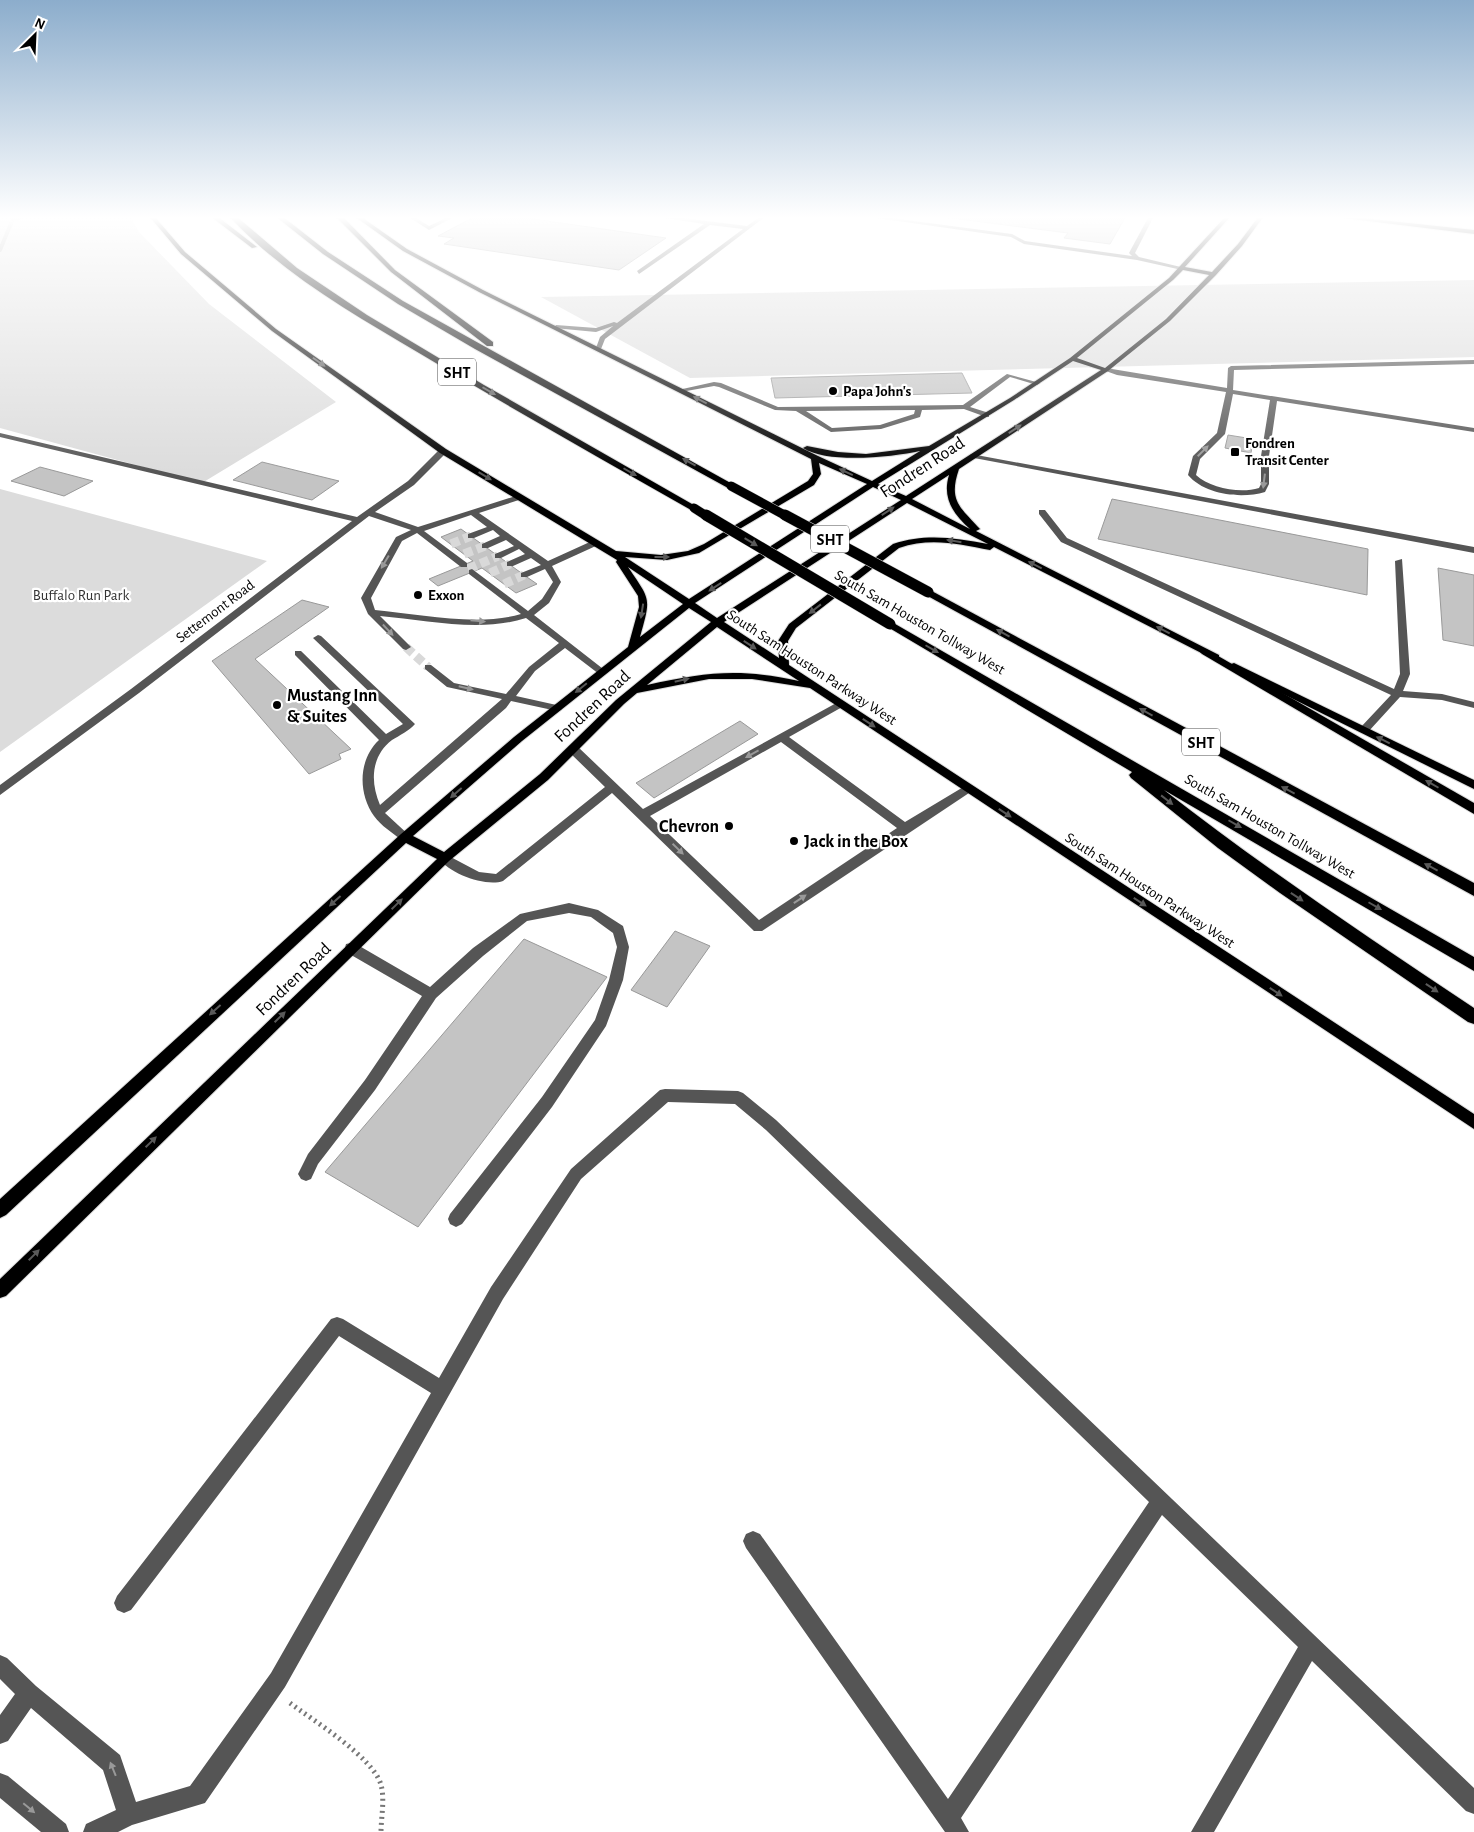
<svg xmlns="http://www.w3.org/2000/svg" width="1474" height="1832" font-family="'Alegreya Sans',sans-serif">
  <rect width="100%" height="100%" fill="#fff"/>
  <g fill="#dcdcdc">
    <polygon points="0,216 130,216 139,232 209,304 336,402 202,483 0,428"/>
    <polygon points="1474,280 1474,357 690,378 541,297"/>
    <polygon points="0,489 267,561 0,752"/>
  </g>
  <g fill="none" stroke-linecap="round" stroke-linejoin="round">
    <polyline stroke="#a3a3a3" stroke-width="4" points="0,250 12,221 22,216"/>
  </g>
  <g fill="#c4c4c4" stroke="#999">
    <polygon points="476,216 512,216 666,238 619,270 444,244 454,238 438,236"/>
    <polygon points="935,216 1078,217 1126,216 1110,244 1064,238 1068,233"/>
    <polygon points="962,373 972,393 775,398 771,378"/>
    <polygon points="1228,435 1253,439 1251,453 1225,448"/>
    <polygon points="262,462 339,481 312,500 233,480"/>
    <polygon points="40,467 93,481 64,496 11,481"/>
    <polygon points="1112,499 1368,549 1367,595 1098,539"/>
    <polygon points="461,529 524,575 537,584 516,593 482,568 438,586 429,579 473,561 441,537"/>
    <polygon points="1438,568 1474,575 1474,646 1443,640"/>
    <polygon points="302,600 329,607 255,659 351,749 339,754 341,759 309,774 212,661"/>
    <polygon points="740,721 758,734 654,798 636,783"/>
    <polygon points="675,931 710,946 667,1007 631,990"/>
    <polygon points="524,939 607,977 418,1227 325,1172"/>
  </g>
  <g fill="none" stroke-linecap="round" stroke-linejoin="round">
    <g stroke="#d9d9d9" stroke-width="9" stroke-dasharray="9 4.5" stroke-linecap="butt">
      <polyline points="451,544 471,536"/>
      <polyline points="464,554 485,546"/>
      <polyline points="468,569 498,556"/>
      <polyline points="490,573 510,564"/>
      <polyline points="504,584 524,575"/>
      <polyline points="406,647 428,667"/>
    </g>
    <defs>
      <g id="major">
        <path d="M149,216h5l31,36 91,77 170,120 170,102 45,4 27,-4 16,-7 104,-63 5,-7 -2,-15 -332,-167 -76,-41 -49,-35h6l47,33 76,41 335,166 54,25 48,-30c-27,6 -93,13 -117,-3l4,-2 31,6 28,2 63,-8 81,-48 60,-40 99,-80 57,-62h5l-46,51 27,5 26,-28 21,-28h5l-22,30 -26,29 -46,46 -62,50 -149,98c-11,32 1,38 21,60l-4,2 243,124v4h-6l-219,-112 -4,3c-31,-6 -60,-13 -91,-2l-103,80 -8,13 1,24 685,449v15l-664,-441 -58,-9h-43l-72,14 -13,11 -76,76 -99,81 -443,435 -6,2v-19l437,-420 -31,-16 -400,372 -6,3v-19l401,-365 113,-97 114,-90 11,-40 -1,-11 -22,-34 1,-2 -177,-107 -168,-122 -91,-77zM1183,270l26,5 -43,44 -61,49 -28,-10 96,-78zM1073,361l28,9 -195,126 -28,-12 136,-84zM819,463l48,21 -178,115 -64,-42 42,3 32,-7 115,-68 7,-11zM949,475c-7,23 4,39 21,54l-58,-30zM873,487l28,13 -184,118 -22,-15zM907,503l81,41c-33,-6 -62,-11 -95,0l-104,80 -11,17 1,17 -55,-36zM628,567l55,37 -43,33c11,-40 11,-36 -12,-70zM689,608l22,14 -95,78 -76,74 -96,78 -31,-16 109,-95zM717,627l82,54c-59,-13 -93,-9 -152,4z"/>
        <polygon points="1327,216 1344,216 1474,230 1474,234"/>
        <polygon points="1234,663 1474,780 1474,789 1231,668 1231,664"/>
      </g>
      <g id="highway">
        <polygon points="210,216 217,216 257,247 252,248"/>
        <path d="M229,216h7l61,52 70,47 117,70 215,123 -5,3 -3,-1c-91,-52 -182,-103 -272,-157 -66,-39 -138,-80 -190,-137z"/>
        <polygon points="275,216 282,216 328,252 403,301 736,486 731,489 728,488 475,349 398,304 323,254"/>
        <polygon points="335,216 342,216 395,270 493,342 493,346 487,346 391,272"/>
        <polygon points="928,589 1474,883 1474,896 924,594 923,592"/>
        <path d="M890,621l584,336v14l-310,-181c100,78 205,148 310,218v16l-6,-2 -188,-129 -62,-45 -87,-70 -2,-3 3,-3 -246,-146 -2,-2z"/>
        <polygon points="1206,649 1474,803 1474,814 1202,654 1200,652 1202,650"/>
      </g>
    </defs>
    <use href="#major" stroke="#dbdbdb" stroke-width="2"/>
    <use href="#highway" stroke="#dbdbdb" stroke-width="2"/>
    <path stroke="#777" stroke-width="5" stroke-dasharray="2 4" stroke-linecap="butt" d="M290,1703c24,18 84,55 91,82 4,14 0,33 0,47"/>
    <g fill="#555" fill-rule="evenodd">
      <polygon points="407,216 413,216 429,226 450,216 456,216 429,230"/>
      <polygon points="652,216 667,216 747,226 761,216 766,216 605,339 601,349 596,348 600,337 613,326 596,332 554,328 556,325 596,328 614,322 617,323 743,229 710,225 639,274 637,271 704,224"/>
      <polygon points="862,216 876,216 1012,234 1025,241 1132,256 1129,253 1149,216 1154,216 1135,253 1139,257 1185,268 1182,270 1137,260 1024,244 1011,237"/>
      <path d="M1474,360v4l-240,6 -1,20 241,38v4l-197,-31 -8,55v28l-4,8c-24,7 -60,3 -77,-17l5,-19 24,-23 9,-41 -109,-17 -14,-5 3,-2 121,20 1,-20 3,-2zM1233,394l37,6 -9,56v28l-2,4c-19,6 -49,0 -63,-13l4,-16 25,-25z"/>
      <path d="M1007,374l33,9 -3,2 -27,-8 -40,30 19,6v4h-3l-22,-8 -42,1 -2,7 -39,12 -50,3 -35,-21 -21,-1 -56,-23 -5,-1 -33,6 -3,-2 36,-8 7,1 57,24 185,-2zM915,410l-1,4 -34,11 -48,3 -26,-17z"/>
      <path d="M0,433l357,84 51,-36 32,-32h6v4l-32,32 -39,27 43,15 101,-32h3v4l-43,14 69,48 44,-20h6v4l-46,21 9,16 -12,21 -15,12 73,57 -5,3 -3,-1 -34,-26 -30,23 -19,25 45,10 1,2 -1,2 -4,1 -46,-10 -5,7 -121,105 26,24 -6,4 -4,-1c-9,-8 -20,-14 -27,-24 -16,-23 -16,-56 5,-76l-84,-85v-4h6l85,83 17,-10 -90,-86 5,-3 3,1 94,88c-6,7 -15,11 -23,16 -21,16 -22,42 -12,65l122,-106 -55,-12 -22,-18v-4h6l23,18 52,11 23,-27 30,-24 -33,-25c-46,15 -99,2 -146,-2l31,31 -5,3 -3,-1 -35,-35 -7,-16 35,-61 15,-7 -42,-14 -230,177 -139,102v-10l131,-96 221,-168 -352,-84zM471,515l16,12 -19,7v4h6l19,-8 7,6 -18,8v4h6l18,-8 8,6 -19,8v4h6l18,-9 6,5 -18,8v4h6l18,-8 10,7 -20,8v4h6l18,-8 8,13 -11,17 -14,12 -56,-42 -3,1v4l52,40c-43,13 -102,0 -146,-4l-4,-12 31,-57 15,-8 44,34h6v-4l-43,-32z"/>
      <polygon points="971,454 1474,547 1474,553 974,458 970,456"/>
      <polygon points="1039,510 1045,510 1067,538 1394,689 1400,674 1395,561 1402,559 1410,674 1403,691 1442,694 1474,702 1474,708 1442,700 1400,697 1368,732 1360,732 1359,730 1360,728 1391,695 1061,542 1039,514"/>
      <path d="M840,701l5,3 -1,2 -55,31 116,85 60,-36h8l2,3 -213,142h-8l-142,-138 -109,88c-17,6 -54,-7 -64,-23l6,-4 34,18 17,2 109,-87 -36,-35 -1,-3 1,-3h8l66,63zM781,742l116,86 -138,92 -109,-104z"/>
      <polygon points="569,903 598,910 623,926 629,947 623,980 606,1026 552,1107 462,1224 456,1227 450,1224 448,1219 450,1214 542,1097 595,1020 609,980 617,947 613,933 591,917 569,913 527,921 483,956 436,998 375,1090 318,1164 311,1179 306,1181 301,1179 298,1174 308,1154 365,1080 422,996 346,952 345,948 346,944 351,943 356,944 430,987 473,948 520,914"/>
      <polygon points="665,1089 738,1091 743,1093 776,1120 1474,1788 1474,1814 1466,1811 1312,1661 1214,1832 1191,1832 1298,1647 1162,1515 961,1818 969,1832 945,1832 746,1548 743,1541 746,1534 753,1531 760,1534 948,1799 1149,1502 766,1130 735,1104 668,1102 581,1179 503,1299 285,1687 205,1803 132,1825 118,1832 83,1832 86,1824 116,1810 103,1770 31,1708 8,1741 0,1744 0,1715 15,1694 0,1679 0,1655 7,1658 36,1686 120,1755 136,1802 190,1786 271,1673 431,1393 339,1336 131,1610 124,1613 117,1610 114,1603 117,1596 331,1319 337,1317 343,1319 439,1378 491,1287 571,1169 660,1090"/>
      <polygon points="0,1773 8,1776 66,1824 69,1832 41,1832 0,1798"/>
    </g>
    <use href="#major" fill="#000" fill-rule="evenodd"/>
    <use href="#highway" fill="#000" fill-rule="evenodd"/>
    <defs>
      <g id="highway-bridge-far1">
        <polyline points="731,486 788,517"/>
        <polyline points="694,508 708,517"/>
      </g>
      <g id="highway-bridge">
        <polyline points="706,515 890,624"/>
        <polyline points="785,515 928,592"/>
      </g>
    </defs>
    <use href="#highway-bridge-far1" stroke="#dbdbdb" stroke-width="10" stroke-linecap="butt"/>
    <use href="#highway-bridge" stroke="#dbdbdb" stroke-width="12" stroke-linecap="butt"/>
    <use href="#highway-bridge-far1" stroke="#000" stroke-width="9"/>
    <use href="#highway-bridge" stroke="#000" stroke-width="11"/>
  </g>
  <defs><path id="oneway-solid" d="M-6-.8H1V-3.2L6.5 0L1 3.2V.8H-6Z" transform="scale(1.25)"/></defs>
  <g fill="#595959">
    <use href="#oneway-solid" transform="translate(319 362) rotate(35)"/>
    <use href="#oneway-solid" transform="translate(489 391) rotate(30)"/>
    <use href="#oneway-solid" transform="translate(700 400) rotate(-153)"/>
    <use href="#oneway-solid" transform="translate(1015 429) rotate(-33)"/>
    <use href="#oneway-solid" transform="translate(689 462) rotate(-151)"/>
    <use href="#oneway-solid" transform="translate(630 472) rotate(30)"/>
    <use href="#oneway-solid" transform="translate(846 472) rotate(-155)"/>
    <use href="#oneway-solid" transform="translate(485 476) rotate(31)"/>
    <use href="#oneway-solid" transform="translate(888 511) rotate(-33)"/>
    <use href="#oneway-solid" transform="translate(954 541) rotate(-171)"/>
    <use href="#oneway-solid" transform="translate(751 542) rotate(31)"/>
    <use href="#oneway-solid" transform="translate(662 557)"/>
    <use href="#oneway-solid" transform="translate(1035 565) rotate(-153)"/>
    <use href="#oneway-solid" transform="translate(715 587) rotate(147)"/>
    <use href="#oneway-solid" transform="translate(815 609) rotate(142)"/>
    <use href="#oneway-solid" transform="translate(642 611) rotate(99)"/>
    <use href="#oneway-solid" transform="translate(1163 630) rotate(-153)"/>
    <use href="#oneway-solid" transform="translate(1003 633) rotate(-151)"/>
    <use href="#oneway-solid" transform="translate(750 645) rotate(33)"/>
    <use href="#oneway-solid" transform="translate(932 649) rotate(30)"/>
    <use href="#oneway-solid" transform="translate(682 680) rotate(-13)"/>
    <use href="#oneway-solid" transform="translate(581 688) rotate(141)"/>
    <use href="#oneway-solid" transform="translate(1146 712) rotate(-151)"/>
    <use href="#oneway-solid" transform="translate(869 723) rotate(33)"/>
    <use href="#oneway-solid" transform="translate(1383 740) rotate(-154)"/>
    <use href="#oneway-solid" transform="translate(1432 784) rotate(-150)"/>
    <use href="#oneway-solid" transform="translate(1288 790) rotate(-152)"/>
    <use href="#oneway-solid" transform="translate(456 793) rotate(139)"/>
    <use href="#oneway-solid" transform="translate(1167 800) rotate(38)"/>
    <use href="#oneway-solid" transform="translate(1005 813) rotate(33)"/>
    <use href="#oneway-solid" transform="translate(1235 824) rotate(30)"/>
    <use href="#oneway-solid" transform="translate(1431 867) rotate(-152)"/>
    <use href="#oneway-solid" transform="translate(1297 897) rotate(34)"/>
    <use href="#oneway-solid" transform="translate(335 901) rotate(138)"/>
    <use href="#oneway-solid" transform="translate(1140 902) rotate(33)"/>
    <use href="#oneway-solid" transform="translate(397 904) rotate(-44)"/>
    <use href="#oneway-solid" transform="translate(1375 906) rotate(30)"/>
    <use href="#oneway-solid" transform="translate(1432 988) rotate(34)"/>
    <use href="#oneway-solid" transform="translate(1276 992) rotate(33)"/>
    <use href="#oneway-solid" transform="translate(215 1010) rotate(138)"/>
    <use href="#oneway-solid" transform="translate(280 1017) rotate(-44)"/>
    <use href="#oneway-solid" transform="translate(151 1142) rotate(-44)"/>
    <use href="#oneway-solid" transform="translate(34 1255) rotate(-45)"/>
  </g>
  <g fill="#999">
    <use href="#oneway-solid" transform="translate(1203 451) rotate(-45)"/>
    <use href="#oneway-solid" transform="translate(1264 481) rotate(97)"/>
    <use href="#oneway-solid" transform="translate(385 562) rotate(121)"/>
    <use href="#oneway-solid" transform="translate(478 621) rotate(5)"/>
    <use href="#oneway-solid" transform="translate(388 630) rotate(47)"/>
    <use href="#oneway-solid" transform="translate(466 688) rotate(13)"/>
    <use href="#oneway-solid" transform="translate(752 754) rotate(151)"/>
    <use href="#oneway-solid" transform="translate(678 849) rotate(44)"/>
    <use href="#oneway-solid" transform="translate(800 899) rotate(-34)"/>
    <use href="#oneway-solid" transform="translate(113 1769) rotate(-112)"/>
    <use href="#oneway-solid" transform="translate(29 1808) rotate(40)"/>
  </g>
  <linearGradient id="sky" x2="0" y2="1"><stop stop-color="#8cadcc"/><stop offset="0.46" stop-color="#fff"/><stop offset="1" stop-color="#fff" stop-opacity="0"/></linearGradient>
  <rect width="1474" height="473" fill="url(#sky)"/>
  <g fill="#000" stroke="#fff" stroke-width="2">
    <circle cx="833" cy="391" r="5"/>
    <rect x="1230" y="447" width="10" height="10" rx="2.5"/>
    <circle cx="418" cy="595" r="5"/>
    <circle cx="277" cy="705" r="5"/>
    <circle cx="729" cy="826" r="5"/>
    <circle cx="794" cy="841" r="5"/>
  </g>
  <g text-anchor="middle" stroke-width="4.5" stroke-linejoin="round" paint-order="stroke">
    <g font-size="15" font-weight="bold" fill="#000" stroke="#fff" text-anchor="start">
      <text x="843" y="396">Papa John's</text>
      <text x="1245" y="448">Fondren<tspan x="1245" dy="17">Transit Center</tspan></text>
      <text x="428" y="600">Exxon</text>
    </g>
    <g font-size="15" fill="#333" stroke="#fff">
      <text x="81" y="600">Buffalo Run Park</text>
    </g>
    <g font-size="15" fill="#000" stroke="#fff">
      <text transform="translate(215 611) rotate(-37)" y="5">Settemont Road</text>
      <text transform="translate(920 622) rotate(30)" y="5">South Sam Houston Tollway West</text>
      <text transform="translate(812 667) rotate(33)" y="5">South Sam Houston Parkway West</text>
      <text transform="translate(1270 826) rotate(30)" y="5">South Sam Houston Tollway West</text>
      <text transform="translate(1150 890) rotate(33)" y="5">South Sam Houston Parkway West</text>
    </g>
    <g fill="#fff" stroke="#4c4c4c" stroke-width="1">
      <rect x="438" y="358.5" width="38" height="27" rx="4"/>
      <rect x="811" y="525.5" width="38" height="27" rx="4"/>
      <rect x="1182" y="728.5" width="38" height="27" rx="4"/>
    </g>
    <g font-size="16" font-weight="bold" fill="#000">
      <text x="457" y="378">SHT</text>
      <text x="830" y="545">SHT</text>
      <text x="1201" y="748">SHT</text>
    </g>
    <g font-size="18" fill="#000" stroke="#fff">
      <text transform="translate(922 467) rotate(-33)" y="6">Fondren Road</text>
      <text transform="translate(592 706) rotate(-43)" y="6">Fondren Road</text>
      <text transform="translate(293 979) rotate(-44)" y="6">Fondren Road</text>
    </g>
    <g font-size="18" font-weight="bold" fill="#000" stroke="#fff" text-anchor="start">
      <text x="287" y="701">Mustang Inn<tspan x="287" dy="21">&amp; Suites</tspan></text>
      <text x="719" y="832" text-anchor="end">Chevron</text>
      <text x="804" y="847">Jack in the Box</text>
    </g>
  </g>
  <g transform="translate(35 35) rotate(24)" stroke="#ffffff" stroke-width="4" paint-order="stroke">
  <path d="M0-4L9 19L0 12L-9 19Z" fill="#000000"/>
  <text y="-8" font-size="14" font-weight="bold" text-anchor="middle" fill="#000000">N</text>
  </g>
</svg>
